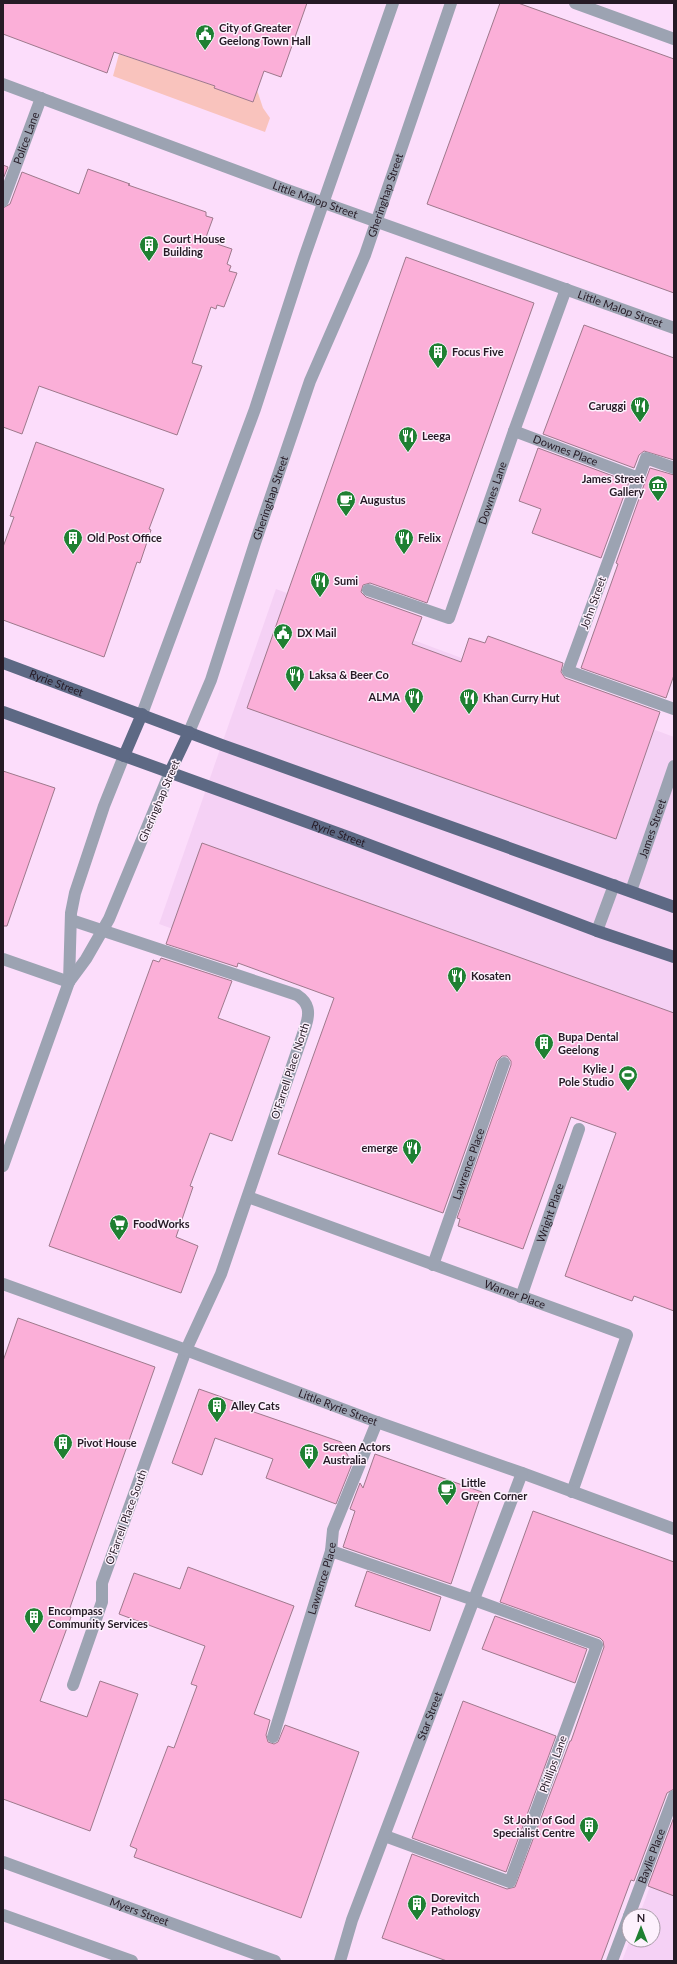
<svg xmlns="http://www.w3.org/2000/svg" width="677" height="1964" font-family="Lato,sans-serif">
  <rect width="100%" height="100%" fill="#fcddfb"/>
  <g fill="#f5d1f5">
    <polygon points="276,589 674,737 674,1109 159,924"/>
    <polygon points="674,1822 674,1961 622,1961 630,1940 653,1940 653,1916 639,1916"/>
  </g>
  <polygon fill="#f9c3bd" points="119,54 215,86 214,88 253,102 257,90 263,108 270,118 265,132 113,76"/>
  <g fill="#fbafd8" stroke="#9e798c">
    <polygon points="3,3 307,3 281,77 264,71 253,102 214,88 215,86 114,52 107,73 3,34"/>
    <polygon points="500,3 518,3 674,59 674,293 427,204"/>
    <polygon points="3,165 8,167 3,179"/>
    <polygon points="88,169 130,184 128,185 206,212 206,216 213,218 205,240 232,249 227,264 231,266 229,271 237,273 224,307 217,305 216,309 211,307 192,363 202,366 177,435 39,386 22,434 3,427 3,208 10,204 22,172 79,194"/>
    <polygon points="406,257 534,303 427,603 370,583 363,585 361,592 366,597 422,617 412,644 461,662 469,638 485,643 488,636 563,663 561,672 565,678 660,712 616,839 247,708"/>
    <polygon points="584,325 674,358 674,460 644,451 639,455 634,468 543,434"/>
    <polygon points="36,442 164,489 149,529 151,530 140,563 137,562 104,657 3,620 3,547 14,517 10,516"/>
    <polygon points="538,448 629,482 601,558 532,533 541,509 519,501"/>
    <polygon points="650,468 674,475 674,675 666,698 581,668 618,564 616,563"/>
    <polygon points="3,771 55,788 7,926 3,926"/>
    <polygon points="202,843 674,1013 674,1311 634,1296 632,1301 565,1276 616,1133 571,1117 523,1249 458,1226 460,1219 457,1218 511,1065 511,1061 507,1056 502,1056 497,1061 443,1213 278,1154 334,998 238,963 237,967 166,944"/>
    <polygon points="161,958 232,981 218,1018 270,1037 232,1141 210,1133 190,1186 193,1187 176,1237 198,1246 181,1293 49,1246 153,960 159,962"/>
    <polygon points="18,1318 155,1367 67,1616 71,1617 40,1701 87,1717 100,1681 138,1694 90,1831 3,1799 3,1361"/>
    <polygon points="199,1389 253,1408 251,1411 341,1442 352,1464 336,1504 266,1478 273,1459 215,1438 202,1475 172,1463"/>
    <polygon points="375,1454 482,1492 451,1584 343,1547 355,1511 350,1509 360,1483 363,1488"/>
    <polygon points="533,1511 674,1562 674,1789 667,1793 634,1881 631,1880 601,1961 447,1961 382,1938 412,1854 507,1889 515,1887 570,1741 571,1741 604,1647 603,1641 600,1638 500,1602"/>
    <polygon points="188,1567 294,1606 254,1714 270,1720 266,1735 268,1742 274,1744 278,1742 285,1725 359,1752 301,1918 134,1857 137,1849 130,1846 168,1746 174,1748 197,1686 191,1684 205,1646 119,1614 134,1573 180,1589"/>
    <polygon points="367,1571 441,1597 430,1631 355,1606"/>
    <polygon points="495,1616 587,1649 575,1683 482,1649"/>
    <polygon points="463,1701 556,1736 506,1872 412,1838"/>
    <polygon points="674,1817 674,1896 648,1886"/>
  </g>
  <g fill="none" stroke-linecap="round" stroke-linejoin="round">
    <g stroke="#9ca3b2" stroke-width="12">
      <polyline points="575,3 674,39"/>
      <path id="s1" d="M3,84l282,105 389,139"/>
      <path id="s2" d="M3,201l38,-103"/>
      <path id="s3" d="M514,431l125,47"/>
      <polyline points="674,468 646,458 568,671 674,709"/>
      <path id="s4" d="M368,590l81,28 65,-187 52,-142"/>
      <polyline points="142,714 255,409 305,255 393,3"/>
      <path id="s5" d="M189,732l22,-52 44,-137 55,-162 55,-126 86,-252"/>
      <path id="s6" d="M631,891l43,-125"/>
      <path d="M71,920l226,75c12,8 13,17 9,30l-85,249 -35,76 -84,233v19l-29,83"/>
      <polyline points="597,931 614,885"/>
      <polyline points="3,959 69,982"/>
      <polyline points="69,982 71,913 75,893 104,806 124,756"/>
      <polyline points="3,1166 69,982 86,959 109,919 170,772"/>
      <path id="s7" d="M248,1197l379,138 -55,157"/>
      <path id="s8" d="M433,1265l71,-202"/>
      <path id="s9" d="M3,1284l183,66 191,72 145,51 152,56"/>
      <path id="s10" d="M521,1297l58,-168"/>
      <polyline points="331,1551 474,1600 597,1645 510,1882 385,1836"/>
      <path id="s11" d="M273,1737l58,-186 2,-21 44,-108"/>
      <path id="s12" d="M3,1862l272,99"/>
      <polyline points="3,1915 132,1961"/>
      <path id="s13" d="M629,1916l45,-120"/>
      <path id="s14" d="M340,1961l12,-41 170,-447"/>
      <polyline points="612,1961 629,1916"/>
    </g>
    <g stroke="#5d6984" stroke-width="12">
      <path id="s15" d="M3,663l219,82 452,162"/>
      <path id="s16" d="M3,712l345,125 249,94 77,26"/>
      <polyline points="124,756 142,714"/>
      <polyline points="170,772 189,732"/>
    </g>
  </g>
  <defs>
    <symbol id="civic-pin" viewBox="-11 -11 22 30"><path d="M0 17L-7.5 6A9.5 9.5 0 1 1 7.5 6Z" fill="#1f8032" stroke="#fdf1fd"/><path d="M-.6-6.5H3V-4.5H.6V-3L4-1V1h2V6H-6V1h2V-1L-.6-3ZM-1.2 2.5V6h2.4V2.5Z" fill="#fff"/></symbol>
    <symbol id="building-pin" viewBox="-11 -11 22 30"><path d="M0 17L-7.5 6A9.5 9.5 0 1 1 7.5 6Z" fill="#1f8032" stroke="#fdf1fd"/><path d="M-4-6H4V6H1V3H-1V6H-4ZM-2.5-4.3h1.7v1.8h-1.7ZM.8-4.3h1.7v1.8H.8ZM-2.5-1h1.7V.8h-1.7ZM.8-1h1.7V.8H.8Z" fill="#fff"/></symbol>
    <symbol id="restaurant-pin" viewBox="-11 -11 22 30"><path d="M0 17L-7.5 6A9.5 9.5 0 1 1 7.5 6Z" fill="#1f8032" stroke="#fdf1fd"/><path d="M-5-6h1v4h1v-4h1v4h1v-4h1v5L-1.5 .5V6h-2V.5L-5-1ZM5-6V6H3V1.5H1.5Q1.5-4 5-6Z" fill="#fff"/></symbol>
    <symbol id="museum-pin" viewBox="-11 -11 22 30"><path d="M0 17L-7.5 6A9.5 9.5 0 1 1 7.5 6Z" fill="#1f8032" stroke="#fdf1fd"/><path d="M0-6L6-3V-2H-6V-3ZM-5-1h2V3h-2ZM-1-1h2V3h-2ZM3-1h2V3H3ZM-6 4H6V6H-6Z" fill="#fff"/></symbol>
    <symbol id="cafe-pin" viewBox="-11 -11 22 30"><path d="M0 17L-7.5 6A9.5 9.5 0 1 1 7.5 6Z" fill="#1f8032" stroke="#fdf1fd"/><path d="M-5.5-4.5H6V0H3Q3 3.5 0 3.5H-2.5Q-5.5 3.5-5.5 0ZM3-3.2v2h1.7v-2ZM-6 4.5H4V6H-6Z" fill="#fff"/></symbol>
    <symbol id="stadium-pin" viewBox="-11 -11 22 30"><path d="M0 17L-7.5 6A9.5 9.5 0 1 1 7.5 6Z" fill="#1f8032" stroke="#fdf1fd"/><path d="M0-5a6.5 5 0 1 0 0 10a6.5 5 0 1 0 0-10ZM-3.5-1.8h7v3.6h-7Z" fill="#fff"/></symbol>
    <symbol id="supermarket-pin" viewBox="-11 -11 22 30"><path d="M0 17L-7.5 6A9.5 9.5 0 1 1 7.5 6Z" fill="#1f8032" stroke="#fdf1fd"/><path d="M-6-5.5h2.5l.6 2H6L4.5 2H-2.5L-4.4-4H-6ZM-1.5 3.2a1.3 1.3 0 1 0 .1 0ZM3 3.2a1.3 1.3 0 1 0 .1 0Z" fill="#fff"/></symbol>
  </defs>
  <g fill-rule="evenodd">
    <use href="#civic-pin" x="194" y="23" width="22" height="30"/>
    <use href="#building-pin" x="138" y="234" width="22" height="30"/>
    <use href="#building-pin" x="427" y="341" width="22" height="30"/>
    <use href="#restaurant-pin" x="629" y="395" width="22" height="30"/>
    <use href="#restaurant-pin" x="397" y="425" width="22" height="30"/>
    <use href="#museum-pin" x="647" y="474" width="22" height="30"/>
    <use href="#cafe-pin" x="335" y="489" width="22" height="30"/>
    <use href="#building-pin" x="62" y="527" width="22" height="30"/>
    <use href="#restaurant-pin" x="393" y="527" width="22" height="30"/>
    <use href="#restaurant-pin" x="309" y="570" width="22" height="30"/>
    <use href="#civic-pin" x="272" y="622" width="22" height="30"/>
    <use href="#restaurant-pin" x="284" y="664" width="22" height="30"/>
    <use href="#restaurant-pin" x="403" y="686" width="22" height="30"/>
    <use href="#restaurant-pin" x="458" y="687" width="22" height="30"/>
    <use href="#restaurant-pin" x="446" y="965" width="22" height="30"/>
    <use href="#building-pin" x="533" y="1032" width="22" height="30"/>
    <use href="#stadium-pin" x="617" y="1064" width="22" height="30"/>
    <use href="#restaurant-pin" x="401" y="1137" width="22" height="30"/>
    <use href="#supermarket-pin" x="108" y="1213" width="22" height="30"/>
    <use href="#building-pin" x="206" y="1395" width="22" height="30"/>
    <use href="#building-pin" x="52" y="1432" width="22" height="30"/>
    <use href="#building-pin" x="298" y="1442" width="22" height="30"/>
    <use href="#cafe-pin" x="436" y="1478" width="22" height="30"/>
    <use href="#building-pin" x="23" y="1606" width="22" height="30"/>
    <use href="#building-pin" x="578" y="1815" width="22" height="30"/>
    <use href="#building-pin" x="406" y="1893" width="22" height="30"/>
  </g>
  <g text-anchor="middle" stroke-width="3" stroke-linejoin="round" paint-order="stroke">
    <g font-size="11" font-weight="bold" fill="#251a25" stroke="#fdf1fd" text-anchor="start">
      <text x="219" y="32">City of Greater<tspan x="219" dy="13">Geelong Town Hall</tspan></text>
      <text x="163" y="243">Court House<tspan x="163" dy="13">Building</tspan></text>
      <text x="452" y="356">Focus Five</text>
      <text x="626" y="410" text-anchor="end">Caruggi</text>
      <text x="422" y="440">Leega</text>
      <text x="644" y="483" text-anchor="end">James Street<tspan x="644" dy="13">Gallery</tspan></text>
      <text x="360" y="504">Augustus</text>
      <text x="87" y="542">Old Post Office</text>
      <text x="418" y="542">Felix</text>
      <text x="334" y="585">Sumi</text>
      <text x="297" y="637">DX Mail</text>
      <text x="309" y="679">Laksa &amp; Beer Co</text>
      <text x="400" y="701" text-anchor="end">ALMA</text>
      <text x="483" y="702">Khan Curry Hut</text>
      <text x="471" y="980">Kosaten</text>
      <text x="558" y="1041">Bupa Dental<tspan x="558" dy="13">Geelong</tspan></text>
      <text x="614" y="1073" text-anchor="end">Kylie J<tspan x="614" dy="13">Pole Studio</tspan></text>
      <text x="398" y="1152" text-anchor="end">emerge</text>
      <text x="133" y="1228">FoodWorks</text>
      <text x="231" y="1410">Alley Cats</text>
      <text x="77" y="1447">Pivot House</text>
      <text x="323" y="1451">Screen Actors<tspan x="323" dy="13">Australia</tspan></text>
      <text x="461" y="1487">Little<tspan x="461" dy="13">Green Corner</tspan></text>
      <text x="48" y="1615">Encompass<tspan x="48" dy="13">Community Services</tspan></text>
      <text x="575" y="1824" text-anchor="end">St John of God<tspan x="575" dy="13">Specialist Centre</tspan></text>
      <text x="431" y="1902">Dorevitch<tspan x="431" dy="13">Pathology</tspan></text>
    </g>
    <g font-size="11" fill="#251a25" stroke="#fdf1fd">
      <text dy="4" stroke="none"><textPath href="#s2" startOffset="67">Police Lane</textPath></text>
      <text dy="4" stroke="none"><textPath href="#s5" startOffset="572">Gheringhap Street</textPath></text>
      <text dy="4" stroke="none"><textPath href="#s1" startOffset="333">Little Malop Street</textPath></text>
      <text dy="4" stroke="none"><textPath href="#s1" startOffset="657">Little Malop Street</textPath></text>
      <text dy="4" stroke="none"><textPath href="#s3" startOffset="55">Downes Place</textPath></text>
      <text dy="4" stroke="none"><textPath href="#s4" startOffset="218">Downes Lane</textPath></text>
      <text dy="4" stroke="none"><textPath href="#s5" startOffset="248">Gheringhap Street</textPath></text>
      <text transform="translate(593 603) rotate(-70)" y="4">John Street</text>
      <text dy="4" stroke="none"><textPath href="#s15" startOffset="57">Ryrie Street</textPath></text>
      <text transform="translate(159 801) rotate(-67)" y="4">Gheringhap Street</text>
      <text dy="4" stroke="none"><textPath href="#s6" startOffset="66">James Street</textPath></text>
      <text dy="4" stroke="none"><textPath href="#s16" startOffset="357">Ryrie Street</textPath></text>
      <text transform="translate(290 1071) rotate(-72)" y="4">O'Farrell Place North</text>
      <text dy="4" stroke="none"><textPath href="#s8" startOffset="107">Lawrence Place</textPath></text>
      <text dy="4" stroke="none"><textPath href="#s10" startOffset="89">Wright Place</textPath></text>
      <text dy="4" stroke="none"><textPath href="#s7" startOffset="284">Warner Place</textPath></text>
      <text dy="4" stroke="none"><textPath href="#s9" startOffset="357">Little Ryrie Street</textPath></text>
      <text transform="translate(126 1517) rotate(-70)" y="4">O'Farrell Place South</text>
      <text dy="4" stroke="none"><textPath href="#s11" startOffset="166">Lawrence Place</textPath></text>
      <text dy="4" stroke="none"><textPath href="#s14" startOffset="261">Star Street</textPath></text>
      <text transform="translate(553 1764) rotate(-70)" y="4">Phillips Lane</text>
      <text dy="4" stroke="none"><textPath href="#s13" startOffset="64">Baylie Place</textPath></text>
      <text dy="4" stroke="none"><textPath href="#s12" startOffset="145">Myers Street</textPath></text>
    </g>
  </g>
  <rect width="677" height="1964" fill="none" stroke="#251a25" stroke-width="8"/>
  <g transform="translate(641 1928)"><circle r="19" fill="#fdf1fd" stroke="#a79ba7"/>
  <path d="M0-3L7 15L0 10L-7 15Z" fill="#1f8032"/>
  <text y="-6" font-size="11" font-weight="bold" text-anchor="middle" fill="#251a25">N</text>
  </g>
</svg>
